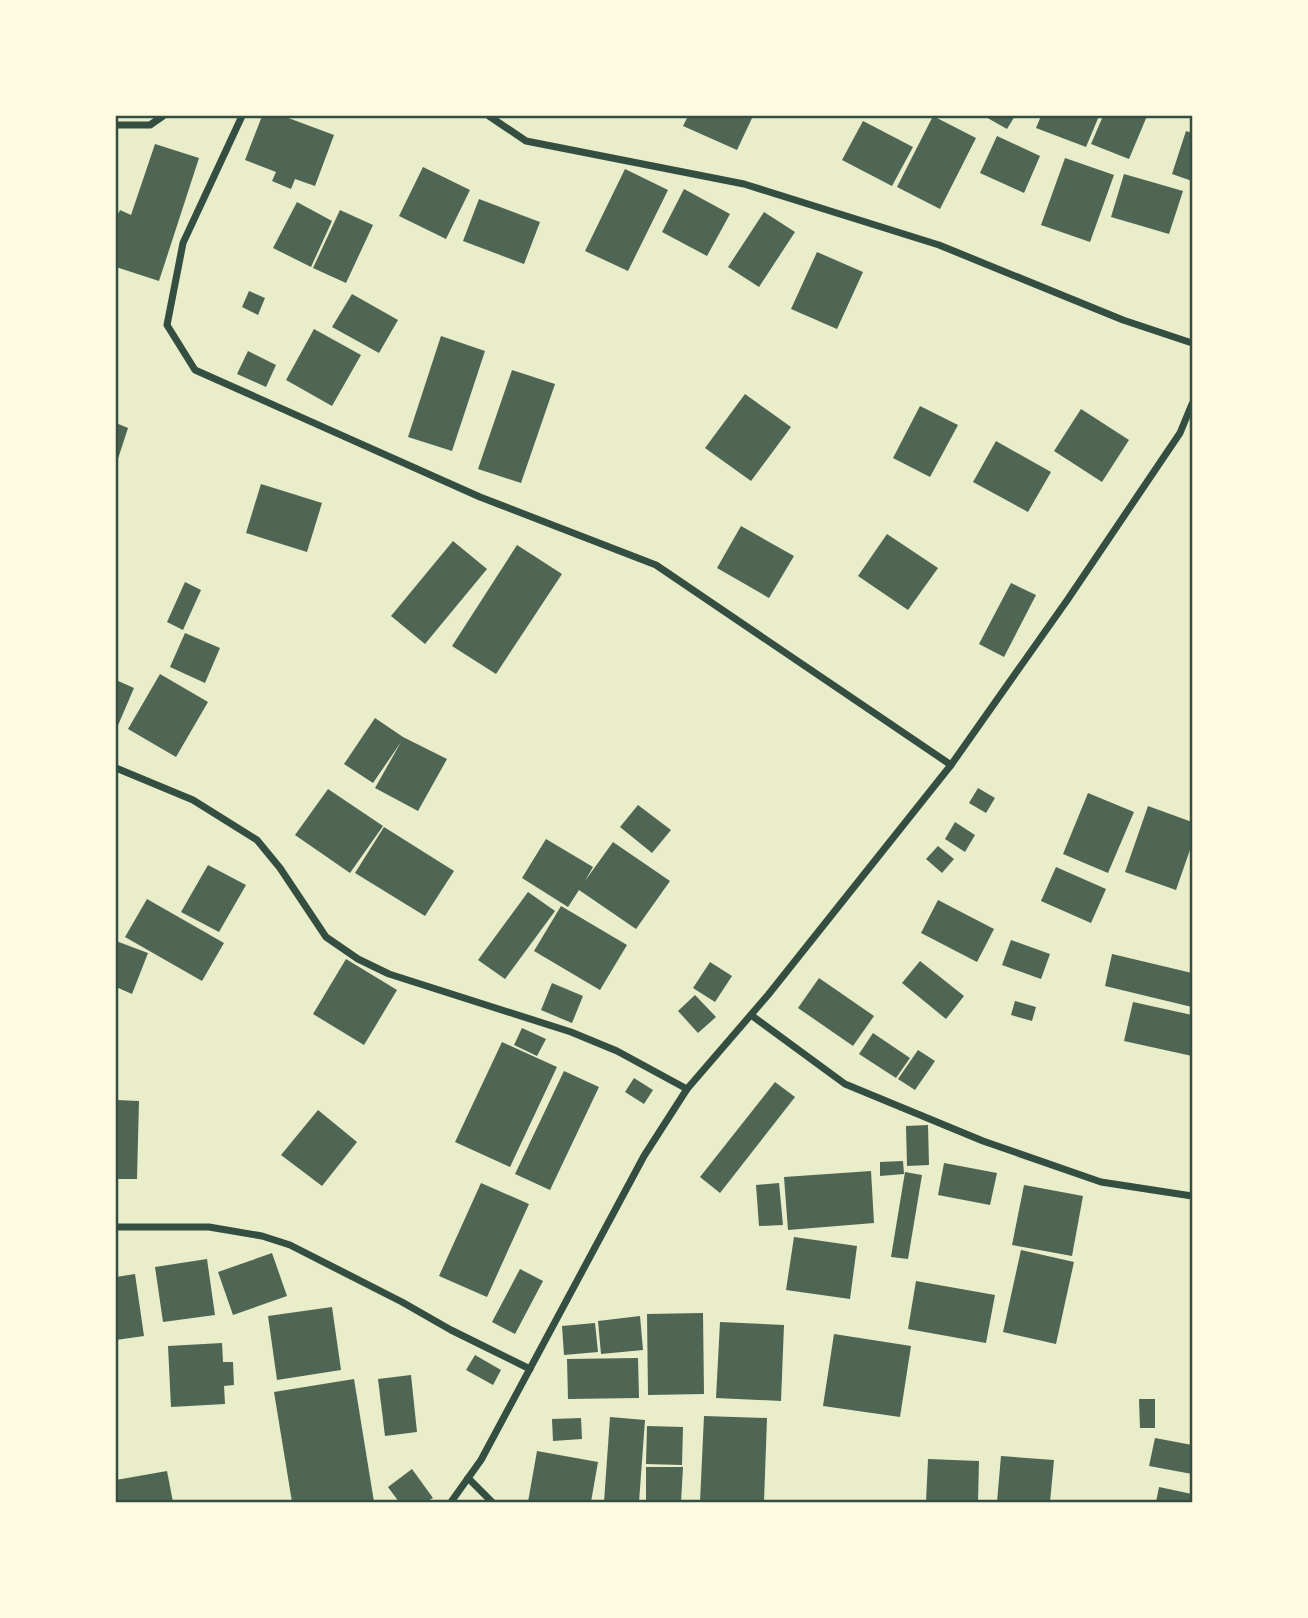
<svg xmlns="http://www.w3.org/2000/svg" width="1308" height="1618" font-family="'Varela Round',sans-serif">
  <rect width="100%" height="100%" fill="#e9edc9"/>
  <g fill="#4f6655">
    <polygon points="262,116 283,116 334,135 315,186 295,179 291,189 272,181 276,172 245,160"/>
    <polygon points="688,116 753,116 737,150 683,126"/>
    <polygon points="933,116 976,138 940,209 897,187"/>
    <polygon points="984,116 1015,116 1007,129"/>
    <polygon points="1041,116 1099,116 1086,147 1036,128"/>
    <polygon points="1103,116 1147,116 1129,159 1091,144"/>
    <polygon points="863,121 913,147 892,186 842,160"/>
    <polygon points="1186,131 1192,133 1192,181 1172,174"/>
    <polygon points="997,136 1040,156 1024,193 980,173"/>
    <polygon points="155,144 199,158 159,281 116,267 116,218 120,210 131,215"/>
    <polygon points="1065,158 1114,175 1090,242 1041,225"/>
    <polygon points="423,167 470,190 446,239 399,216"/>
    <polygon points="625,169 668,190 628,271 585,251"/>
    <polygon points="1124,174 1183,191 1169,234 1111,217"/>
    <polygon points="684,189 730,214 707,256 662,232"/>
    <polygon points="479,199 540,222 524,264 463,241"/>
    <polygon points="297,202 332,221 311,267 273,248"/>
    <polygon points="340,210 373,225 346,283 313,268"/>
    <polygon points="764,212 795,232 759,287 728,267"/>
    <polygon points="817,252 863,272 837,329 791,309"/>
    <polygon points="249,291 265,298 258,315 242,307"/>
    <polygon points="352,294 398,320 379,353 332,327"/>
    <polygon points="314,329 361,355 332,406 286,380"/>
    <polygon points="441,336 485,351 452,451 408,437"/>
    <polygon points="248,351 276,365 266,387 237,374"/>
    <polygon points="512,370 555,384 521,483 478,469"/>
    <polygon points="745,394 791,427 751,481 705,448"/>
    <polygon points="920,406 958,425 930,477 893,458"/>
    <polygon points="1081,409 1129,440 1102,482 1054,451"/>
    <polygon points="116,423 128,428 116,465"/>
    <polygon points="996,441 1051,472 1028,512 973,482"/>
    <polygon points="261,484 322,503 307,552 246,533"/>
    <polygon points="741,526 794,556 769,598 717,568"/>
    <polygon points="887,534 938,568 908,610 858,576"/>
    <polygon points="453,541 487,569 425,644 391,616"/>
    <polygon points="517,545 562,574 496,674 452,646"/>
    <polygon points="185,582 201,590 183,630 167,622"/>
    <polygon points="1011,583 1036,595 1004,657 979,644"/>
    <polygon points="185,633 220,648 205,683 170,667"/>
    <polygon points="160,674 208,702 176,757 128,729"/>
    <polygon points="116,680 134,688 116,730"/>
    <polygon points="375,718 403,737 447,759 418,811 375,788 401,742 373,783 344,764"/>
    <polygon points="978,788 995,798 986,813 969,803"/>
    <polygon points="328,789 383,826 350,873 295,835"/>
    <polygon points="1088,793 1134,812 1108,873 1063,854"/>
    <polygon points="638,805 671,830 652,853 620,827"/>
    <polygon points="1148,806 1192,822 1192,844 1176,890 1125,872"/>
    <polygon points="955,822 975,835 965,852 945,839"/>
    <polygon points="384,827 454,871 425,916 355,873"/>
    <polygon points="546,839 593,867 585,881 613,842 670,881 636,929 579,890 568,907 522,878"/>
    <polygon points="938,846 954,859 942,873 926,859"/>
    <polygon points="208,865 246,885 219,932 181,912"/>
    <polygon points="1056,867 1106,889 1091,923 1041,901"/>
    <polygon points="528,892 555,911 505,979 478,960"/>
    <polygon points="147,899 224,943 202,981 125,937"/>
    <polygon points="938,900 994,929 977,962 921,933"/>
    <polygon points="561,906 627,945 600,990 534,951"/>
    <polygon points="1011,940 1050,954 1041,979 1002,965"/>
    <polygon points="116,941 148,953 132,994 116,987"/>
    <polygon points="1112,954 1192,973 1192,1007 1105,986"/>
    <polygon points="346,959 397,990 364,1045 313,1014"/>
    <polygon points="920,961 964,996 946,1019 902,983"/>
    <polygon points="710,962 732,976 715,1002 693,988"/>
    <polygon points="819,978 874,1016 853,1046 798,1008"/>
    <polygon points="552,983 583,996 572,1023 541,1010"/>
    <polygon points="695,995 716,1017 698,1033 678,1011"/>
    <polygon points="1015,1001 1036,1007 1032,1021 1011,1015"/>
    <polygon points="1133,1002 1192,1015 1192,1056 1124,1041"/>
    <polygon points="522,1028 546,1039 537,1056 514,1045"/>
    <polygon points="873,1033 910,1058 896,1078 859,1054"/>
    <polygon points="502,1042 557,1067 510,1167 455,1142"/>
    <polygon points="918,1050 935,1061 915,1090 898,1079"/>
    <polygon points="564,1071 599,1087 550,1190 515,1174"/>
    <polygon points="634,1078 653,1090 644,1104 625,1092"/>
    <polygon points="775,1082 795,1097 720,1193 700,1177"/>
    <polygon points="116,1100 139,1101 137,1179 116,1179"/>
    <polygon points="318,1110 357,1142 322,1186 281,1155"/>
    <polygon points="928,1125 929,1165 907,1166 906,1126"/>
    <polygon points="903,1161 904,1174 880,1176 880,1162"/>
    <polygon points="944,1163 997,1173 990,1205 938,1195"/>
    <polygon points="871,1171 874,1223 788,1230 784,1177"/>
    <polygon points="905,1172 922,1175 908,1259 891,1257"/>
    <polygon points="481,1183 529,1204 487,1297 439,1276"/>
    <polygon points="779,1183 783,1225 759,1226 756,1185"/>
    <polygon points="1024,1185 1083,1196 1072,1256 1012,1245"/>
    <polygon points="794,1237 857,1246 850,1299 786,1290"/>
    <polygon points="1021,1250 1074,1262 1056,1344 1003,1332"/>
    <polygon points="272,1253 287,1296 233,1315 218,1272"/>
    <polygon points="207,1259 215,1315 163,1322 155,1267"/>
    <polygon points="520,1269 543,1281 515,1334 492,1322"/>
    <polygon points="135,1274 144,1336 116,1340 116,1277"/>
    <polygon points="916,1281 995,1295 986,1343 908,1329"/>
    <polygon points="332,1307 341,1370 277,1380 268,1316"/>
    <polygon points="703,1313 704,1394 648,1395 647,1314"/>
    <polygon points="640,1316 643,1350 601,1354 598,1321"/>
    <polygon points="720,1322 784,1325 781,1401 716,1398"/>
    <polygon points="595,1323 598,1352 564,1355 562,1326"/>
    <polygon points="834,1334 911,1346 900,1417 823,1406"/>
    <polygon points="222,1343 223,1362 233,1362 234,1385 224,1386 225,1404 171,1407 168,1346"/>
    <polygon points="475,1355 501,1370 493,1385 466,1370"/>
    <polygon points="638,1358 639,1398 568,1399 567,1359"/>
    <polygon points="411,1375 417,1432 385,1436 378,1379"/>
    <polygon points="354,1379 374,1502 292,1502 274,1392"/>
    <polygon points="1139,1399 1155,1399 1155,1428 1140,1428"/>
    <polygon points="704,1416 767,1418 764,1502 700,1502"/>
    <polygon points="610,1417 645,1420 639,1502 604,1502"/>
    <polygon points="581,1418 582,1439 553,1441 552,1419"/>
    <polygon points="647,1426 683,1427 682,1465 646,1464"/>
    <polygon points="1155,1438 1192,1445 1192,1474 1149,1466"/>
    <polygon points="537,1451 598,1462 591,1502 528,1502"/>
    <polygon points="1001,1456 1054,1460 1050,1502 997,1502"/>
    <polygon points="928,1459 979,1461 978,1502 926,1502"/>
    <polygon points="646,1467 683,1467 681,1502 646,1502"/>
    <polygon points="412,1469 433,1498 426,1502 399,1502 388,1487"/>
    <polygon points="167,1471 173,1502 116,1502 116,1480"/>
    <polygon points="1159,1487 1192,1494 1192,1502 1156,1502"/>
  </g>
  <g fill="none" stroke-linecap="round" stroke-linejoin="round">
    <g stroke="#344e41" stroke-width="7">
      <polyline points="242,116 183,243 167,325 195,370 480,497 656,565 951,765"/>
      <polyline points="489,116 526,141 744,184 939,245 1123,320 1192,343"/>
      <polyline points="116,125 150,125 163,116"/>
      <polyline points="116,768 193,800 257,840 280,868 326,937 358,959 389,974 571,1032 617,1051 687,1089"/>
      <polyline points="751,1015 845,1084 983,1141 1101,1182 1192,1196"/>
      <polyline points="116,1227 209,1227 262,1236 290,1245 402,1302 451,1330 530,1369"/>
      <polyline points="468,1478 492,1502"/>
      <polyline points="451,1502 481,1460 644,1156 687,1089 768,995 951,765 1068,599 1180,433 1192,404"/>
    </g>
  </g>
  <rect width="1308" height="1618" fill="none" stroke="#fefae0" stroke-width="234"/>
  <rect x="117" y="117" width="1074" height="1384" fill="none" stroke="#344e41" stroke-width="2.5"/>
</svg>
